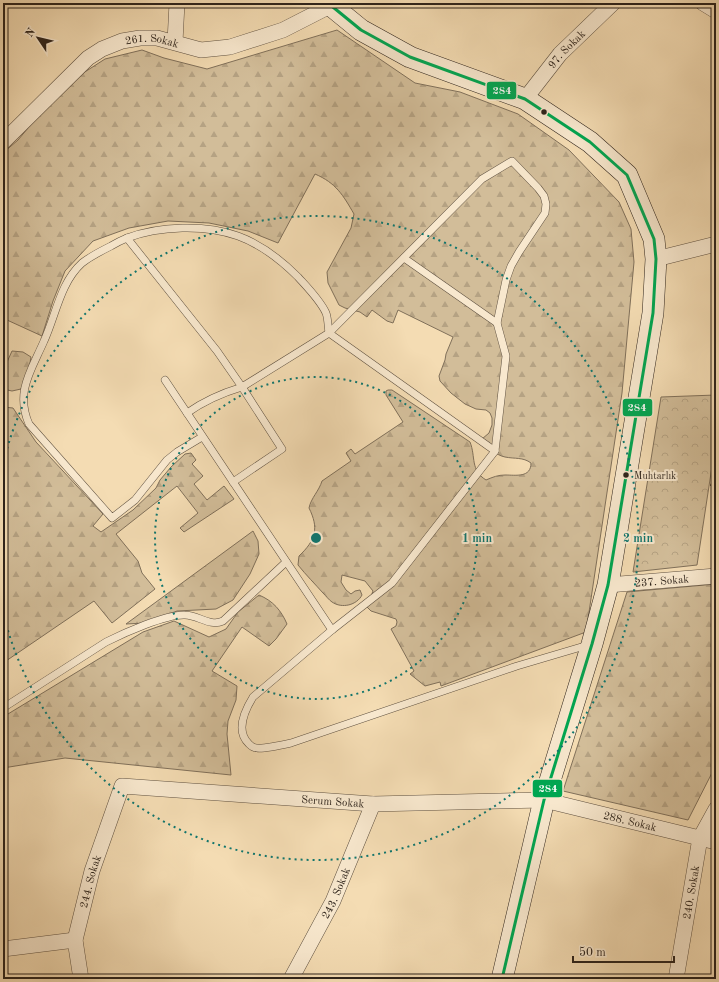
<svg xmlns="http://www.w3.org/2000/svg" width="719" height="982" font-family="'Old Standard TT',serif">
  <defs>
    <pattern id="forest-firs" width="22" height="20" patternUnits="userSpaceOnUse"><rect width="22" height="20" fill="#d2bd99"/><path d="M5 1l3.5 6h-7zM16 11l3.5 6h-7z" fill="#b5a283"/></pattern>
    <pattern id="park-crowns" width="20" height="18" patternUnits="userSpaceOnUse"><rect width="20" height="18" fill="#d2bd99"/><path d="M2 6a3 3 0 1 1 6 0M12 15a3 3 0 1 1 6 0" fill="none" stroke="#b5a283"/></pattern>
  </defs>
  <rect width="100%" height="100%" fill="#f4dcb3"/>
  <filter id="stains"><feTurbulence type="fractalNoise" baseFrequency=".005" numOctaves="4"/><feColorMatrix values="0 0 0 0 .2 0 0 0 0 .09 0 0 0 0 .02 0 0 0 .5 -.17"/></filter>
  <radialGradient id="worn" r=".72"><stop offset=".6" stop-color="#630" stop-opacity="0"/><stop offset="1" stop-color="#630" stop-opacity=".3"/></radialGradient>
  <g fill="url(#forest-firs)" stroke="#80705a">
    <path d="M337,30l78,53 45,9 58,22 51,36 50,52 12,27 3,33 -12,131 -36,239 -145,54 -1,-4 -15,4 -15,-12 4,-3 -23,-42 5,-3 1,-4 -1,-3 -25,-8 -4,-4 6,-16 -8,-10 -23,-6 -1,7 5,8 5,4 4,-3 5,-1 2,5c-5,10 -20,14 -30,7 -3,-2 -6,-6 -9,-9 -8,-9 -17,-18 -25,-28l1,-9c17,-16 20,-28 10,-48 2,-10 10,-17 13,-27l29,-20 -5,-8 5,-4 4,5 48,-32 -17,-27v-4l2,-1h4l78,52c6,15 0,28 16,38 7,-3 12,-5 19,-5 11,0 26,3 26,-12 -8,-6 -16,-4 -26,-6 -10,-2 -16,-10 -23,-18l7,-6 3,-8v-7l-2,-5 -4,-3 -10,-1 -11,-5 -14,-11 -11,-12 -1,-5 6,-16 1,-6 7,-17 -55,-27 -5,13 -6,-2 -15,-11 -5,7 -7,-5 -15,-4 -6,-3 -11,-22 -1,-11 24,-44 3,-14c-11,-19 -18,-31 -39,-40l-37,69 -30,-12 -39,-8 -41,-2 -39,7 -36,13 -28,30 -12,30 -11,35 -35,-16 -4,9v-176l15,-13 45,-54 42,-27 37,-9 22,8 43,11z"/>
    <polygon points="12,351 23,352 31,357 28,375 21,389 12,391 3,389 3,371"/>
    <polygon points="3,407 13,408 36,442 103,514 93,526 101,532 133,510 156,488 160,480 171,467 185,454 191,453 196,460 192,464 203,476 194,484 207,500 224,486 234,499 184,532 180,528 198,513 177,486 116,534 138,561 142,573 155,589 112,623 94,601 3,663"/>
    <polygon points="253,531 258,541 259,554 250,574 233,600 216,609 177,611 145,623 126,624"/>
    <polygon points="716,584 716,765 688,820 563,791 627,592"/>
    <path d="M259,595c14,6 22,15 28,29l-11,15 -7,7 -27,-19 -30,44 25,15 -1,14 -8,21 -1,13 4,41 -166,-17 -62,10v-51l140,-85 31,-11 35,16 17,-8 12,-17z"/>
  </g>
  <polygon fill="url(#park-crowns)" stroke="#80705a" points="716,395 716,440 697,565 633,572 661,397"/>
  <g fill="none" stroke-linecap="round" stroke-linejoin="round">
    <defs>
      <g id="service">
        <path d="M127,238l90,113 25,36 87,-54 153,-154 30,-18 26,27 6,8 2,8 -1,9 -26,39 -8,14 -5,14 -9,43 9,33 -11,95 -103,132 -60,47 -79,67c-8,13 -18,34 -4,47 2,2 5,4 8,4 7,1 25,-3 34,-5l226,-77 71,-21"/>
        <polyline points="404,258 497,323"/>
        <polyline points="165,380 332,630"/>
        <path d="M187,413c17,-12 35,-20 55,-26l40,62 -49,33"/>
        <path d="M202,437l-25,15 -10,8 -32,40 -23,18 -83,-94c-14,-32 2,-53 15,-83 12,-26 16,-58 38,-78 9,-7 19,-12 29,-17 5,-3 11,-6 16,-8 32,-12 78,-14 111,-2 22,8 43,24 60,41 9,10 22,23 28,36 2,5 2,14 3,20l166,118"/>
        <path d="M3,708l103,-66c18,-9 60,-28 79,-27 13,0 25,12 38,6l63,-59"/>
      </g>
      <g id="minor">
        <polyline points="703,3 716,11"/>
        <polyline points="175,42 177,3"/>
        <path id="s1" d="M525,99l35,-45 53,-51"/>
        <path id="s2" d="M3,142l85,-84 14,-9 20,-8 18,-3h17l44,12 29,-3 53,-17 47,-24"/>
        <polyline points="656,259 716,244"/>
        <path id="s3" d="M608,585l108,-9"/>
        <polyline points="3,949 75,940"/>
        <path id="s4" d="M81,979l-6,-39 17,-69 30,-85 251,18 171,-4 172,42"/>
        <path id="s5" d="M291,979l42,-78 40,-97"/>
        <path id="s6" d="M676,979l24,-141 16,-29"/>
      </g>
      <polyline id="secondary" points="328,3 361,30 410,57 525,99 590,142 627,175 654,239 656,259 653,313 608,585 592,644 544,800 502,979"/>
    </defs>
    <use href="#service" stroke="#5f5141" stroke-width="8"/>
    <use href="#minor" stroke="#5f5141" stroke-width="16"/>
    <use href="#secondary" stroke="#2d231b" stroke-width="22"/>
    <polyline stroke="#2d231b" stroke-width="2.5" stroke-dasharray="3 2" stroke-linecap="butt" points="711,486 716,476"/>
    <use href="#service" stroke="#f8e8ce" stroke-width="7"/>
    <use href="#minor" stroke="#f8e8ce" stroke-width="15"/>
    <use href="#secondary" stroke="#f8e8ce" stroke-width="21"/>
    <defs>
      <polyline id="bus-1" points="328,3 361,30 410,57 525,99 590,142 627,175 654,239 656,259 653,313 608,585 592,644 544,800 502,979"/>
    </defs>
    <use href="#bus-1" stroke="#f8e8ce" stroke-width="6"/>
    <use href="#bus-1" stroke="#00a651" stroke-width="3"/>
  </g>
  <g fill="none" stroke="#0f766e" stroke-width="2" stroke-dasharray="2 4">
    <circle cx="316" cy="538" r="161"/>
    <path d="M4 460A322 322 0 1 1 4 616"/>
  </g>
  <g fill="#2d231b" stroke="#f8e8ce" stroke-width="1.5">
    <circle cx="544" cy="112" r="3.5"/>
    <circle cx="626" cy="475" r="3.5"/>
  </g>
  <g text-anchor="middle" stroke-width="4" stroke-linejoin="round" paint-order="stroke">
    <g font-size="10" fill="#2d231b" stroke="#f8e8ce" text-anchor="start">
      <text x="634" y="479">Muhtarlık</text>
    </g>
    <g font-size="11" fill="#2d231b" stroke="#f8e8ce">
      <text dy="4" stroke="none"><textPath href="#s2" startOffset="188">261. Sokak</textPath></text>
      <text dy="4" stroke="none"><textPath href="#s1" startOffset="65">97. Sokak</textPath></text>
      <text dy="4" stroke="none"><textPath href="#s3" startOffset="54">237. Sokak</textPath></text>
      <text dy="4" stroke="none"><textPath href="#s4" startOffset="412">Serum Sokak</textPath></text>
      <text dy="4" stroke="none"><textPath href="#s4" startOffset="712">288. Sokak</textPath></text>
      <text dy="4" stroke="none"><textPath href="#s4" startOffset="100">244. Sokak</textPath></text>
      <text dy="4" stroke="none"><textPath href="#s6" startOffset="88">240. Sokak</textPath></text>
      <text dy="4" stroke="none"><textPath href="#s5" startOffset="97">243. Sokak</textPath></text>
    </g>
  </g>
  <circle cx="316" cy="538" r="6" fill="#0f766e" stroke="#f8e8ce" stroke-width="2"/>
  <g font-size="12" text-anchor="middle" font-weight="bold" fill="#0f766e" stroke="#f8e8ce" stroke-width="4" stroke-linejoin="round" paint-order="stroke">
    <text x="477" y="542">1 min</text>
    <text x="638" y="542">2 min</text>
  </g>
  <g stroke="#f8e8ce" stroke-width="1.5">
    <rect x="486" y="81" width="31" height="19" rx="4" fill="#00a651"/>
    <rect x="622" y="398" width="31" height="19" rx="4" fill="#00a651"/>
    <rect x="532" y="779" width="31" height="19" rx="4" fill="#00a651"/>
  </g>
  <g font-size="11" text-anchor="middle" font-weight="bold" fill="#fff">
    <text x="502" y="94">284</text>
    <text x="637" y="411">284</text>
    <text x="548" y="792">284</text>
  </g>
  <rect width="719" height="982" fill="none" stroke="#f4dcb3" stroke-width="16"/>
  <rect x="4" y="4" width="711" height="974" fill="none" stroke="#2d231b" stroke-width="2"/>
  <rect x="8" y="8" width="703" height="966" fill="none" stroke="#2d231b"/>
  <g transform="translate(38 38) rotate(305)" stroke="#f8e8ce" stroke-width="3" paint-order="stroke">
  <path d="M0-3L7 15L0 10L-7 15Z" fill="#2d231b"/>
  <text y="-6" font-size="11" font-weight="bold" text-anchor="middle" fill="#2d231b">N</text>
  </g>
  <path d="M573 956v6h101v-6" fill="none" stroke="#2d231b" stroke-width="2"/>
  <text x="579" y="956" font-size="12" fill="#2d231b" stroke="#f8e8ce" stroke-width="3" paint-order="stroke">50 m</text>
  <rect width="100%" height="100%" filter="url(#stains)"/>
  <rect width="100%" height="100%" fill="url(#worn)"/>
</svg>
